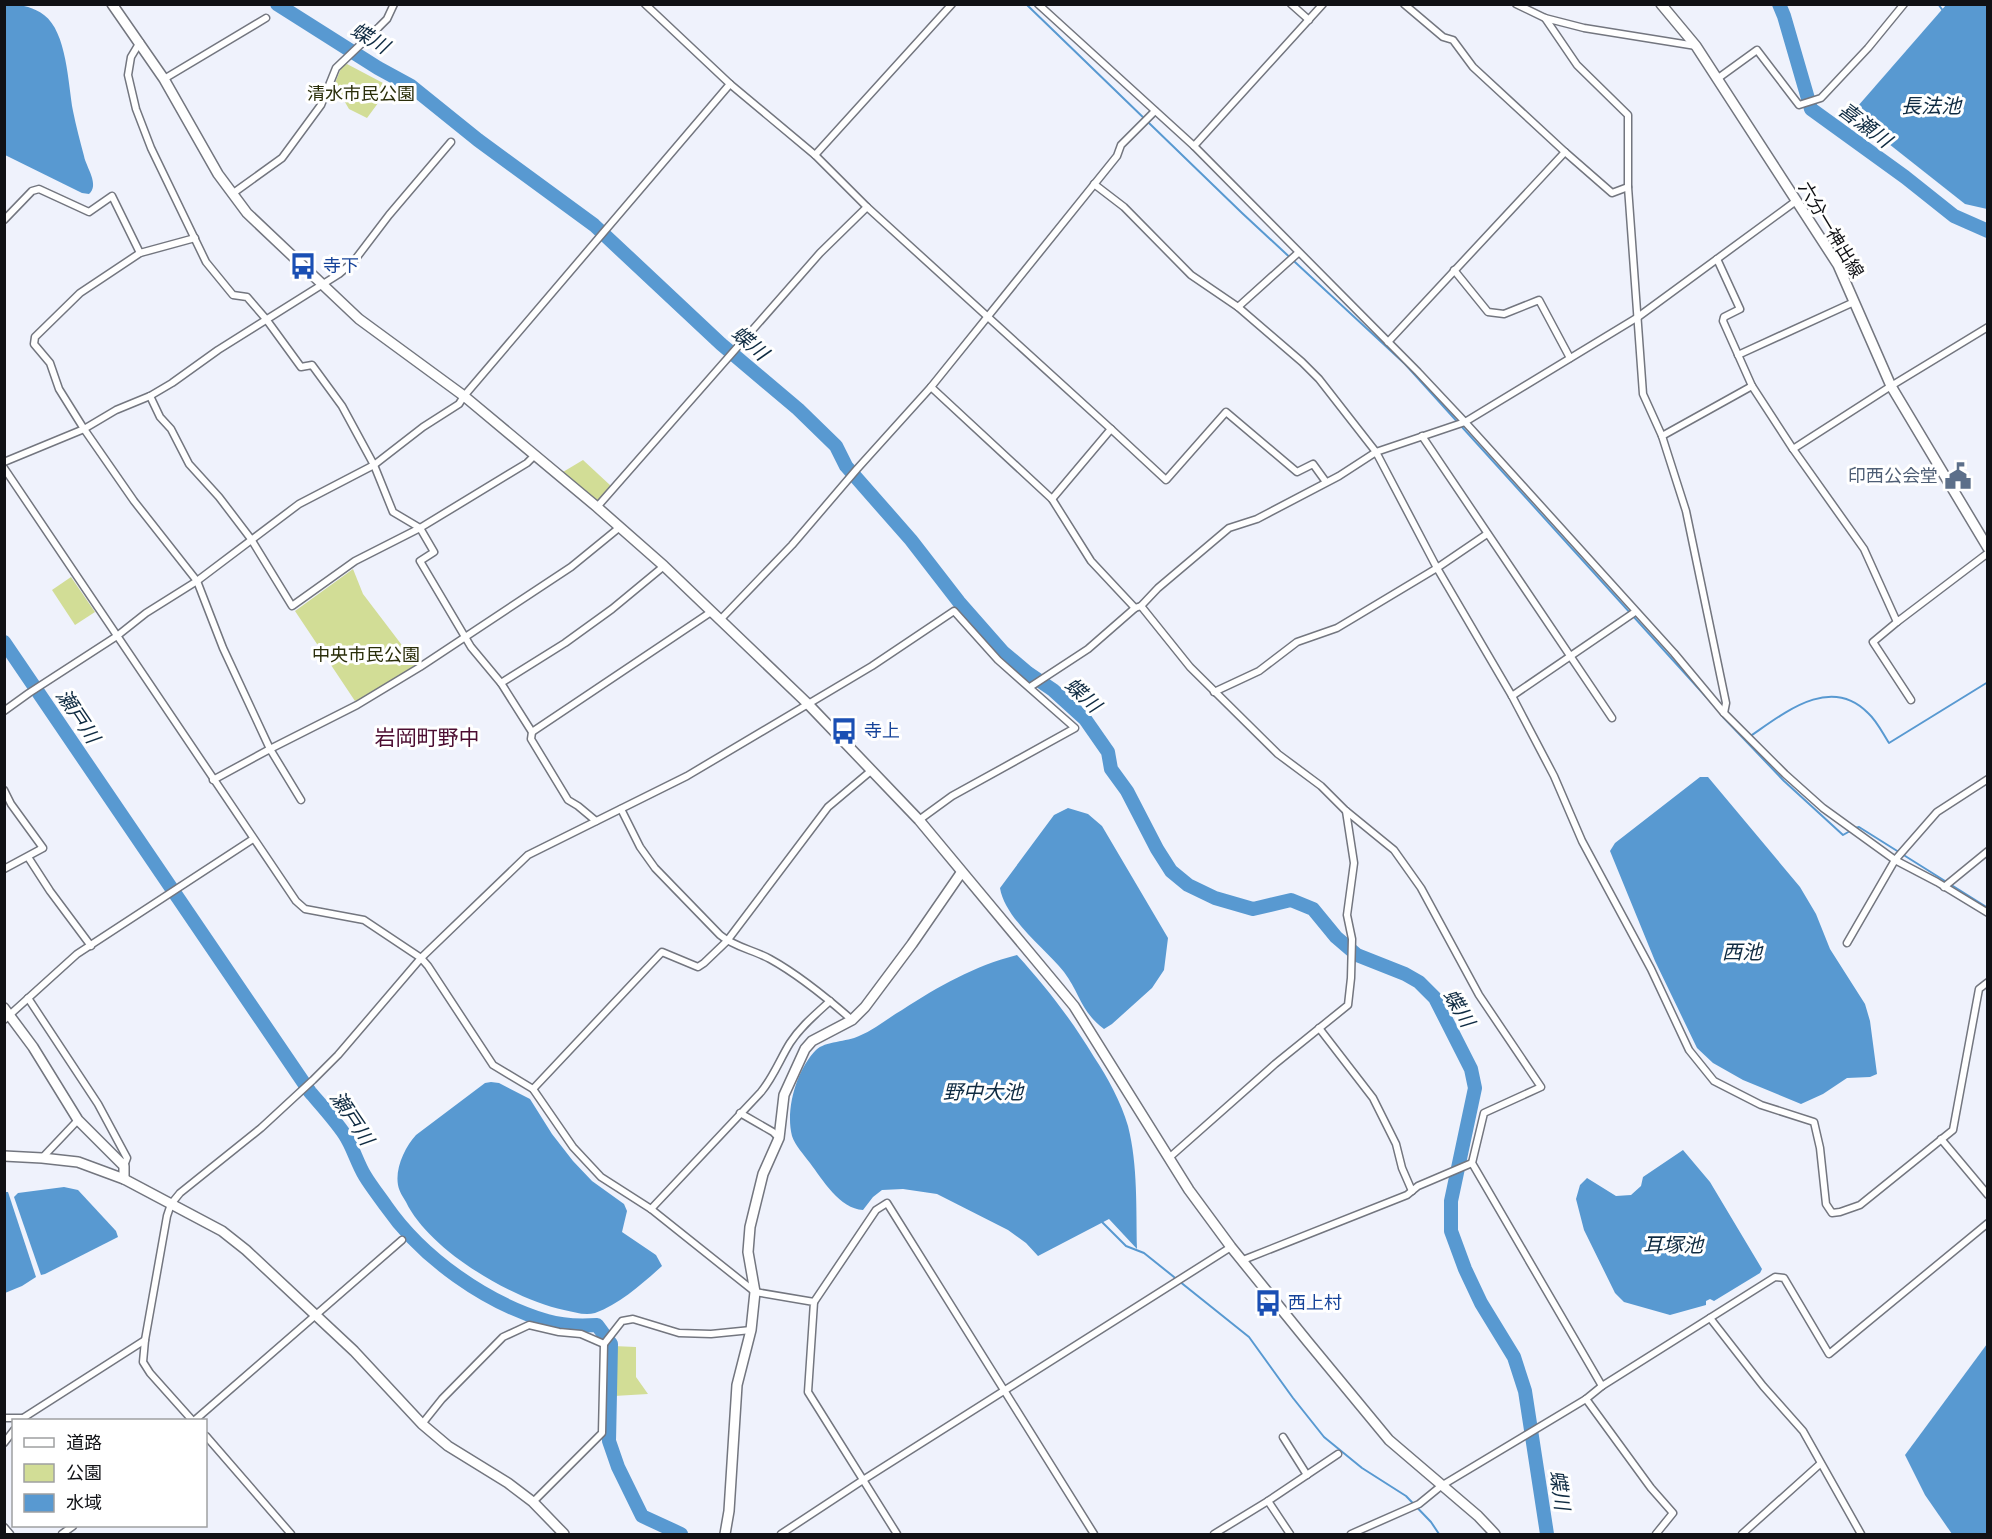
<svg xmlns="http://www.w3.org/2000/svg" width="1992" height="1539" font-family="Karla,'Noto Sans JP',sans-serif">
  <rect width="100%" height="100%" fill="#eff2fc"/>
  <g fill="#d2dd96">
    <polygon points="347,64 383,83 379,90 384,95 367,118 349,109 339,92 333,88 342,66"/>
    <polygon points="583,460 611,486 601,499 595,501 563,472"/>
    <polygon points="353,569 363,594 417,665 384,689 355,701 295,611"/>
    <polygon points="71,577 95,612 75,625 52,590"/>
    <polygon points="613,1346 636,1347 636,1377 648,1394 614,1396"/>
  </g>
  <g fill="#5899d1">
    <path d="M4,5c15,-1 28,1 40,10 23,17 24,69 29,96 3,15 7,30 11,45 2,11 16,29 5,38l-7,-1 -77,-38z"/>
    <polygon points="1946,5 1987,5 1987,209 1965,204 1851,114"/>
    <polygon points="1700,777 1708,777 1800,887 1816,914 1830,949 1865,1004 1870,1021 1877,1074 1870,1077 1847,1078 1823,1094 1801,1104 1743,1080 1713,1063 1697,1048 1655,961 1610,851 1615,843"/>
    <path d="M1068,808l20,6 14,12 66,112 -4,32 -12,18 -40,36 -8,5c-24,-18 -24,-36 -40,-57 -19,-24 -59,-53 -64,-84l54,-73z"/>
    <path d="M1017,955c30,33 54,64 77,102 14,21 27,45 34,69 10,39 8,84 9,123l-28,-30 -71,37 -12,-13 -18,-13 -71,-36 -34,-5 -21,1 -9,7 -10,13c-23,-1 -41,-31 -53,-47 -6,-8 -15,-18 -18,-27 -7,-27 5,-67 24,-86 9,-9 31,-8 43,-14 15,-6 29,-18 43,-26 37,-24 72,-44 115,-55z"/>
    <path d="M491,1082l8,1 31,16 22,35 21,27 19,20 32,23 3,7 -5,21 34,23 6,11c-19,17 -42,38 -67,47 -10,3 -21,-1 -31,-3 -52,-11 -135,-60 -158,-108 -3,-5 -7,-11 -8,-17 -3,-17 7,-38 18,-50l69,-52z"/>
    <polygon points="1683,1150 1710,1182 1762,1269 1760,1273 1714,1301 1710,1299 1706,1301 1706,1305 1670,1315 1624,1302 1615,1293 1584,1230 1576,1199 1580,1185 1587,1178 1616,1196 1631,1195 1641,1186 1643,1177"/>
    <polygon points="64,1187 78,1190 116,1231 118,1237 45,1274 41,1275 14,1197 18,1193"/>
    <polygon points="5,1192 8,1192 36,1277 22,1286 5,1293"/>
    <polygon points="1987,1344 1987,1534 1952,1534 1925,1495 1905,1455"/>
  </g>
  <g fill="none" stroke-linecap="round" stroke-linejoin="round">
    <g stroke="#5899d1" stroke-width="2">
      <polyline points="1026,4 1242,213 1405,364 1718,710"/>
      <polyline points="1938,4 1944,12"/>
      <polyline points="1723,717 1784,781 1843,835 1850,831"/>
      <path d="M1749,737c34,-23 81,-63 119,-24 9,8 15,21 21,30l99,-61"/>
      <polyline points="1855,828 1859,827 1988,908"/>
      <polyline points="1102,1222 1126,1246 1144,1253 1249,1337 1293,1398 1324,1437 1362,1468 1406,1496 1431,1522 1439,1534"/>
    </g>
    <g stroke="#5899d1" stroke-width="14">
      <polyline points="277,4 378,68 411,86 478,140 594,225 721,344 798,409 836,446 846,466 911,540 959,602 1003,652 1028,673 1053,690 1085,719 1108,752 1111,769 1127,791 1157,849 1171,871 1188,885 1215,898 1253,909 1291,900 1313,909 1336,937 1357,955 1405,974 1419,982 1435,998 1471,1069 1475,1088 1451,1201 1451,1231 1465,1269 1481,1303 1514,1357 1525,1391 1547,1534"/>
      <polyline points="1779,4 1784,16 1811,109 1905,177 1954,216 1988,231"/>
      <path d="M4,642l306,450c12,14 25,28 35,43 8,12 12,28 20,41 6,10 14,20 21,30 36,52 100,97 161,115 16,5 33,5 50,4l14,19 -2,97 9,26 24,49 39,18"/>
    </g>
    <defs>
      <g id="street">
        <polyline points="645,4 730,84 815,155 867,207 1111,429 1052,499"/>
        <polyline points="1038,4 1194,146 1418,372 1465,422 1674,653 1724,713 1785,774 1823,808 1895,860 1937,882 1988,913"/>
        <polyline points="1291,4 1309,20"/>
        <polyline points="1516,4 1545,18 1584,28 1696,46"/>
        <polyline points="1545,18 1577,65 1628,115 1628,187 1643,394 1662,436 1686,511 1726,703 1724,713"/>
        <polyline points="140,42 131,57 128,75 136,109 151,148 206,262 233,295 247,297 266,319 301,367 312,365 342,406 374,465 393,512 420,528 434,552 420,561 471,647 501,683 532,732 531,739 568,800 578,806 596,821"/>
        <polyline points="164,79 266,18"/>
        <polyline points="1717,79 1757,50 1799,105 1821,98 1868,48 1904,4"/>
        <polyline points="1194,146 1323,4"/>
        <polyline points="1565,152 1612,193 1628,187"/>
        <polyline points="815,155 952,4"/>
        <polyline points="1094,184 1124,207 1191,275 1238,307 1302,362 1319,379 1376,452 1437,568 1512,696 1554,776 1582,841 1651,969 1689,1050 1714,1081 1761,1105 1814,1122 1820,1148 1826,1204 1832,1213 1840,1212 1860,1205 1953,1130 1979,989 1988,982"/>
        <polyline points="232,194 282,158 321,105 336,68 379,27 387,19 394,4"/>
        <polyline points="4,220 32,191 39,189 89,212 112,196 140,253"/>
        <polyline points="195,238 140,253 80,293 35,337 34,344 50,363 59,389 84,429 134,501 197,581 223,648 270,749 301,800"/>
        <polyline points="1717,259 1740,309 1724,317 1723,321 1752,386"/>
        <polyline points="1454,270 1488,312 1504,314 1539,300 1570,358"/>
        <polyline points="1238,307 1298,253"/>
        <polyline points="1388,342 1565,152 1473,67 1453,40 1443,37 1404,4"/>
        <polyline points="1738,355 1854,302"/>
        <polyline points="931,387 1052,499 1091,561 1135,608"/>
        <polyline points="150,396 160,417 171,429 189,464 219,497 251,539 292,606 355,561 420,528 527,463 535,455"/>
        <polyline points="1111,429 1166,480 1226,412 1297,472 1313,464 1326,482"/>
        <polyline points="1422,436 1612,718"/>
        <polyline points="1662,436 1752,386 1793,449 1864,549 1897,622 1988,553"/>
        <polyline points="1793,449 1891,386 1988,327"/>
        <polyline points="4,462 84,429 116,410 150,396 172,383 218,350 339,274 354,261 389,215 451,142"/>
        <polyline points="4,468 296,901 305,909 364,920 421,958 428,966 493,1065 533,1089 573,1147 601,1177 651,1209 755,1292 814,1302 808,1392 897,1534"/>
        <polyline points="597,507 820,253 867,207"/>
        <polyline points="1141,606 1190,667 1278,754 1321,786 1345,810 1394,850 1421,888 1479,995 1541,1087 1484,1113 1472,1163 1602,1386"/>
        <polyline points="720,620 792,545 857,469 931,387 1117,156 1121,145 1155,111"/>
        <polyline points="1897,622 1873,642 1911,700"/>
        <polyline points="501,683 565,643 612,609 664,566"/>
        <polyline points="1030,687 1088,649 1135,608 1141,606 1158,588 1229,528 1257,519 1339,476 1376,452 1465,422 1638,317 1796,201"/>
        <polyline points="1214,692 1259,671 1297,642 1337,628 1437,568 1487,534"/>
        <polyline points="1512,696 1635,612"/>
        <polyline points="4,711 29,693 117,636 146,613 197,581 299,504 374,465 423,427 459,404 464,396 730,84"/>
        <polyline points="532,732 711,612"/>
        <polyline points="213,780 270,749 357,705 420,667 571,567 620,527"/>
        <polyline points="4,790 11,804 43,848 4,869"/>
        <path d="M621,809l19,38 15,21 65,67c14,12 34,15 50,24 29,16 57,39 82,61"/>
        <polyline points="28,857 50,891 91,946"/>
        <polyline points="1944,887 1988,851"/>
        <polyline points="1847,943 1895,860 1937,812 1988,779"/>
        <polyline points="28,998 98,1104 127,1158 124,1166"/>
        <polyline points="4,1020 77,954 253,839"/>
        <polyline points="1319,1028 1373,1098 1396,1144 1402,1168 1412,1191"/>
        <polyline points="533,1089 662,952 698,967 704,963 727,941 828,807 872,770"/>
        <polyline points="740,1113 773,1132 779,1138"/>
        <polyline points="1941,1139 1988,1195"/>
        <polyline points="1170,1157 1275,1064 1348,1005 1351,978 1352,939 1347,915 1354,863 1346,811"/>
        <polyline points="42,1158 78,1120"/>
        <path d="M651,1209l110,-117c13,-16 19,-33 29,-49 11,-17 26,-29 40,-42"/>
        <polyline points="1243,1260 1407,1195 1418,1186 1472,1163"/>
        <polyline points="814,1302 876,1210 887,1203 1094,1534"/>
        <polyline points="1710,1318 1763,1386 1803,1431 1861,1534"/>
        <polyline points="1586,1399 1651,1488 1673,1513 1656,1534"/>
        <polyline points="4,1418 22,1418"/>
        <polyline points="20,1420 145,1340"/>
        <polyline points="192,1420 150,1373 143,1362 145,1340 167,1216 171,1204 180,1193 261,1128 313,1080 338,1055 421,958 528,855 687,776 872,666 954,611 998,660 1075,728 952,796 919,820"/>
        <polyline points="195,1420 402,1240"/>
        <polyline points="422,1424 442,1399 503,1337 529,1325 559,1332 581,1334 604,1344"/>
        <polyline points="206,1436 291,1534"/>
        <polyline points="1283,1437 1307,1475"/>
        <polyline points="4,1443 14,1430"/>
        <polyline points="533,1502 602,1433 604,1344 622,1321 633,1319 679,1333 711,1334 751,1330"/>
        <polyline points="4,1527 10,1534"/>
        <polyline points="62,1534 73,1526"/>
        <polyline points="781,1534 863,1480 1231,1247"/>
        <polyline points="1214,1534 1268,1501"/>
        <polyline points="1290,1534 1268,1501 1338,1454"/>
        <polyline points="1351,1534 1419,1504 1441,1486 1586,1399 1602,1386 1775,1277 1784,1278 1829,1354 1988,1223"/>
        <polyline points="1742,1534 1820,1464"/>
      </g>
      <g id="secondary">
        <polyline points="112,4 164,79 218,174 247,213 359,319 464,396 597,507 664,566 807,703 919,820 1074,1006 1189,1190 1231,1247 1308,1342 1389,1440 1478,1516 1495,1534"/>
        <polyline points="1661,4 1696,46 1838,265 1891,386 1988,548"/>
        <polyline points="4,1008 33,1047 78,1120 124,1166 124,1179"/>
        <polyline points="4,1156 42,1158 78,1162 124,1179 222,1231 246,1250 354,1351 422,1424 448,1446 508,1483 533,1502 564,1534"/>
        <polyline points="725,1534 729,1511 737,1385 751,1330 755,1292 748,1252 750,1227 763,1174 779,1138 784,1095 805,1049 812,1041 852,1020 865,1007 912,944 961,873"/>
      </g>
    </defs>
    <use href="#street" stroke="#73767f" stroke-width="9"/>
    <use href="#secondary" stroke="#73767f" stroke-width="12"/>
    <use href="#street" stroke="#fff" stroke-width="6"/>
    <use href="#secondary" stroke="#fff" stroke-width="9"/>
  </g>
  <defs>
    <symbol id="bus-bare" viewBox="-9 -9 18 18"><path d="M-5-6H5V4H4V6H2V4H-2V6H-4V4H-5ZM-3.5-4V0h7V-4ZM-3.5 1.2v1.5H-2V1.2ZM2 1.2v1.5H3.5V1.2Z" fill="#1a4fb4" stroke="#fff" stroke-width="2.5" paint-order="stroke"/></symbol>
    <symbol id="civic-bare" viewBox="-9 -9 18 18"><path d="M-.6-6.5H3V-4.5H.6V-3L4-1V1h2V6H-6V1h2V-1L-.6-3ZM-1.2 2.5V6h2.4V2.5Z" fill="#5c6f8a" stroke="#fff" stroke-width="2.5" paint-order="stroke"/></symbol>
  </defs>
  <g fill-rule="evenodd">
    <use href="#bus-bare" x="284" y="247" width="38" height="38"/>
    <use href="#civic-bare" x="1939" y="457" width="38" height="38"/>
    <use href="#bus-bare" x="825" y="712" width="38" height="38"/>
    <use href="#bus-bare" x="1249" y="1284" width="38" height="38"/>
  </g>
  <g text-anchor="middle" stroke-width="6" stroke-linejoin="round" paint-order="stroke">
    <g font-size="18" fill="#2a2e0a" stroke="#fff">
      <text x="361" y="100">清水市民公園</text>
      <text x="366" y="661">中央市民公園</text>
    </g>
    <g font-size="18" fill="#101115" stroke="#fff">
      <text transform="translate(1831 230) rotate(59)" y="6">六分一神出線</text>
    </g>
    <g font-size="18" fill="#164399" stroke="#fff" text-anchor="start">
      <text x="323" y="272">寺下</text>
      <text x="864" y="737">寺上</text>
      <text x="1288" y="1309">西上村</text>
    </g>
    <g font-size="18" fill="#4e5e75" stroke="#fff" text-anchor="end">
      <text x="1938" y="482">印西公会堂</text>
    </g>
    <g font-size="20" font-style="italic" fill="#0f2b42" stroke="#fff">
      <text transform="translate(370 38) rotate(31)" y="7">蝶川</text>
      <text x="1931" y="113">長法池</text>
      <text transform="translate(1865 125) rotate(37)" y="7">喜瀬川</text>
      <text transform="translate(750 343) rotate(41)" y="7">蝶川</text>
      <text transform="translate(1083 695) rotate(43)" y="7">蝶川</text>
      <text transform="translate(78 716) rotate(56)" y="7">瀬戸川</text>
      <text x="1742" y="959">西池</text>
      <text transform="translate(1459 1008) rotate(59)" y="7">蝶川</text>
      <text x="983" y="1099">野中大池</text>
      <text transform="translate(352 1118) rotate(56)" y="7">瀬戸川</text>
      <text x="1673" y="1252">耳塚池</text>
      <text transform="translate(1560 1490) rotate(82)" y="7">蝶川</text>
    </g>
    <g font-size="21" fill="#4c0d31" stroke="#fff">
      <text x="427" y="745">岩岡町野中</text>
    </g>
  </g>
  <rect width="1992" height="1539" fill="none" stroke="#101115" stroke-width="12"/>
  <rect x="12" y="1419" width="195" height="108" fill="#ffffff" stroke="#9fa0a1" stroke-width="1.5"/>
  <rect x="24" y="1438" width="30" height="9" fill="#ffffff" stroke="#9fa0a1" stroke-width="1.5"/>
  <text x="66" y="1449" font-size="18" fill="#101115">道路</text>
  <rect x="24" y="1464" width="30" height="18" fill="#d2dd96" stroke="#9fa0a1" stroke-width="1.5"/>
  <text x="66" y="1479" font-size="18" fill="#101115">公園</text>
  <rect x="24" y="1494" width="30" height="18" fill="#5899d1" stroke="#9fa0a1" stroke-width="1.5"/>
  <text x="66" y="1509" font-size="18" fill="#101115">水域</text>
</svg>
